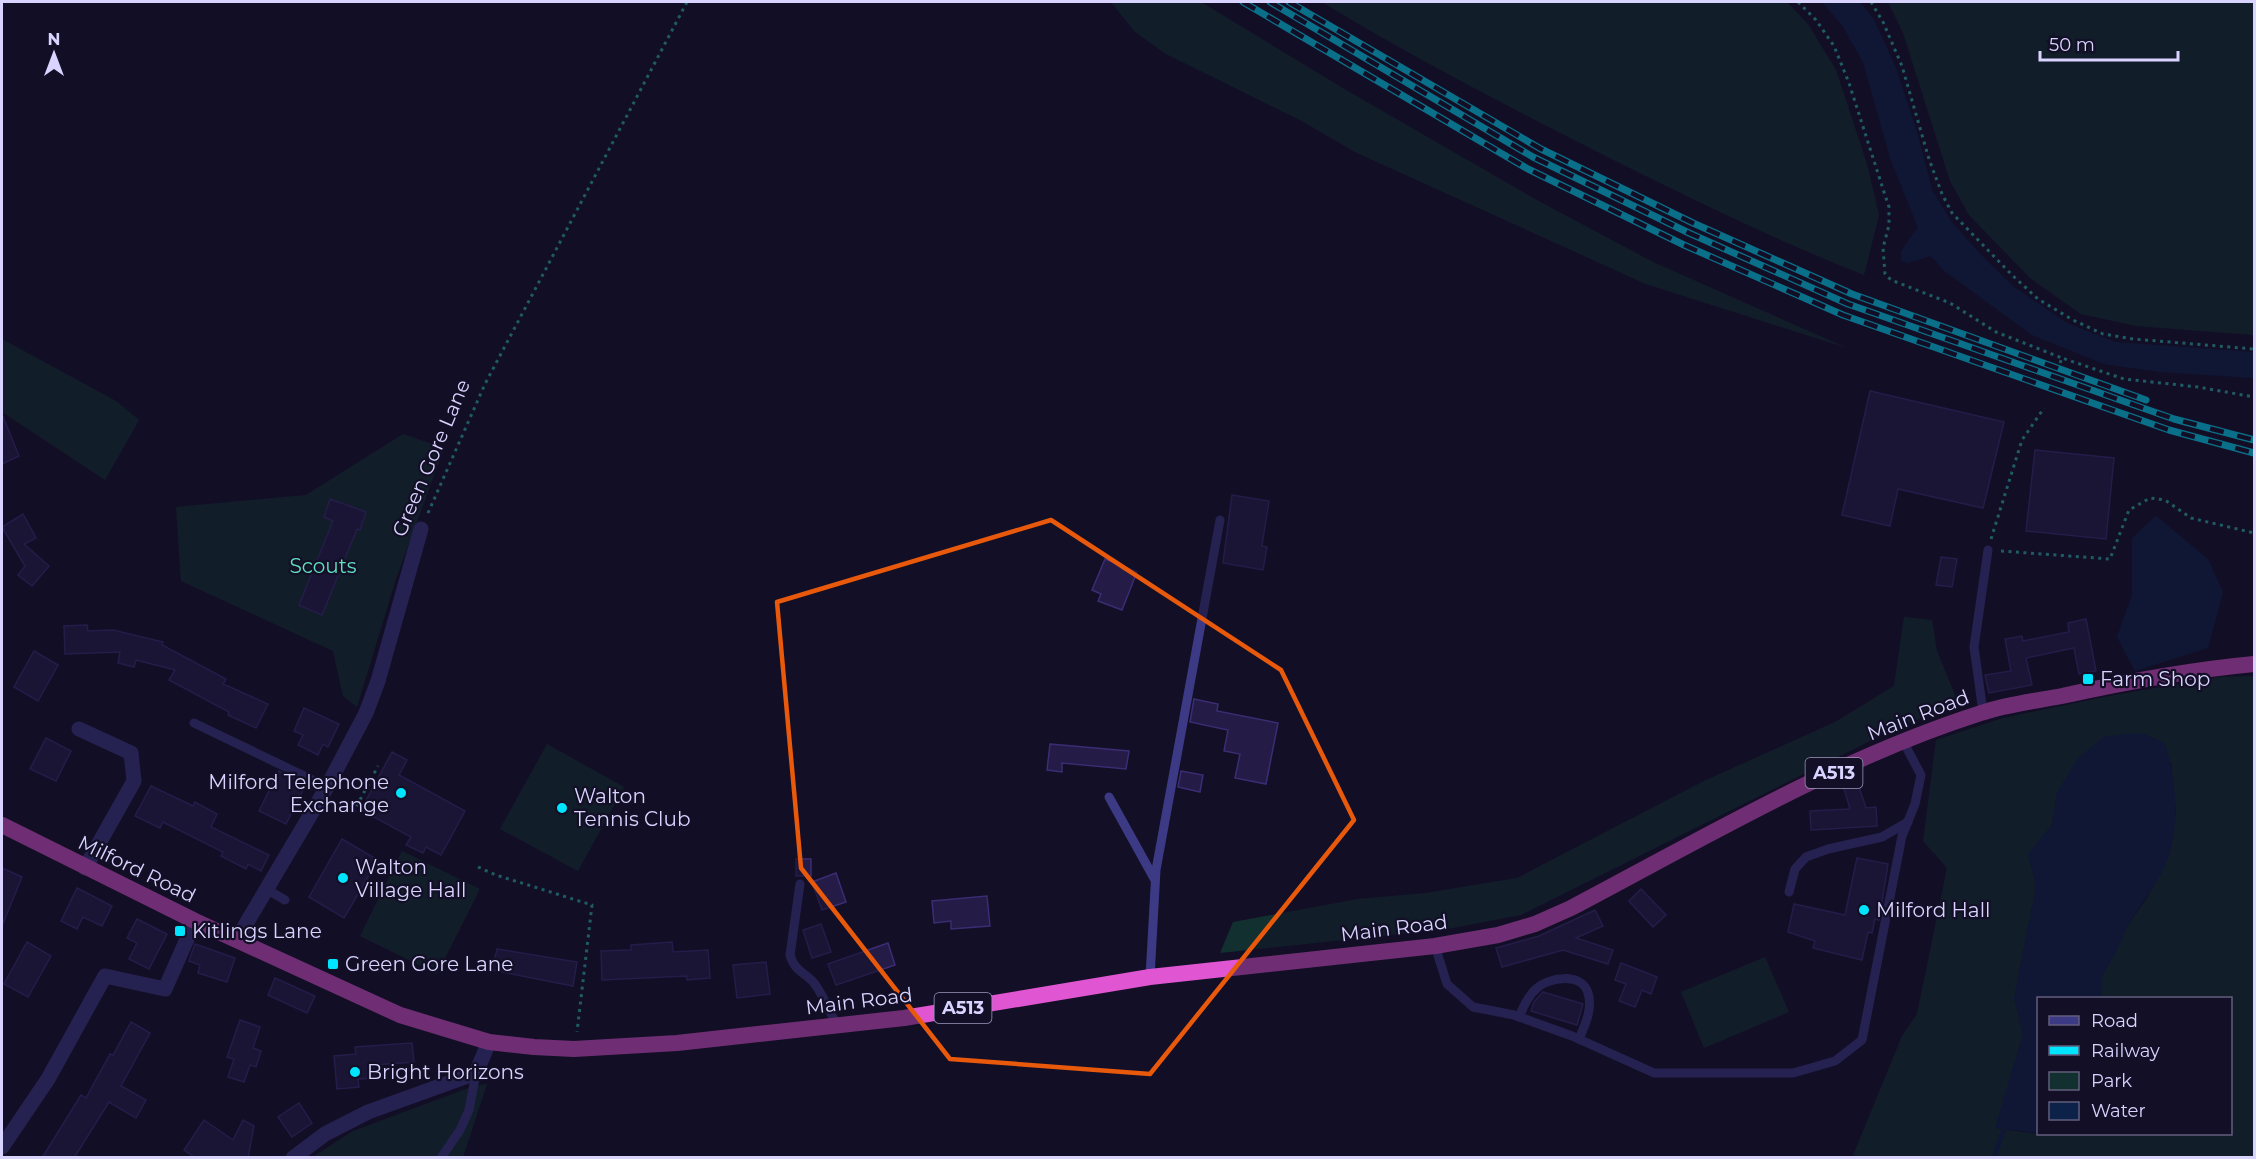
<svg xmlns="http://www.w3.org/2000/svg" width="2256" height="1159" font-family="Montserrat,sans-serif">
  <rect width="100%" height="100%" fill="#130f26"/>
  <g fill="#12302f" fill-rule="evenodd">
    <polygon points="1111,2 1201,2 1346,90 1535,199 1653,262 1847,348 1646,284 1357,153 1300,120 1166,54 1135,32"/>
    <path d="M1322,2h465l21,22 28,46 31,94 12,51 -15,60c-96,-38 -189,-84 -282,-131 -88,-45 -175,-90 -260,-142z"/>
    <polygon points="1888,2 2254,2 2254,335 2136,326 2081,314 2030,278 1969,215 1950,181 1903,33"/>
    <polygon points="2,339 116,401 139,420 105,480 2,412"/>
    <polygon points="403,434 444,448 396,579 357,707 343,696 333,651 181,581 176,507 306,495"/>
    <polygon points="1904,617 1932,620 1937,651 1959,705 1902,725 1521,915 1447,929 1220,953 1233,922 1358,899 1426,893 1517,878 1704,781 1835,722 1894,686"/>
    <path d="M2254,676v481l-402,1 50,-122 15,-22 30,-146 -24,-27 13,-101 67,-22 106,-22 110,-19zM2171,762l5,50 -6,40 -23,46 -21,30 -10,24 -16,26 2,20h128v136h-192l-42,-6 27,-95 -9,-34 22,-113 -8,-32 24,-29 5,-33z"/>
    <polygon points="547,744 624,787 578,871 500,829"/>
    <polygon points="402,851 480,889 437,974 360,936"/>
    <polygon points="1765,957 1789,1012 1704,1048 1681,992"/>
    <polygon points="487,1084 463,1157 311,1158 353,1131 474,1086"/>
  </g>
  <g fill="#0c2248">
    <polygon points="1822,2 1860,2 1874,19 1896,68 1918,135 1932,190 1951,221 1986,260 2014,287 2067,323 2115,342 2254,352 2254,378 2160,372 2104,364 2032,335 1943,270 1931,256 1907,263 1901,260 1901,251 1918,227 1891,161 1863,62 1842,25"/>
    <polygon points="2156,516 2208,559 2223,592 2208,648 2135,671 2117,637 2132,595 2132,538"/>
    <path d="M2142,733l23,10c10,33 15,74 5,109 -7,26 -29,51 -43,75 -4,8 -7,17 -11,25 -12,23 -16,19 -14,46h-64v135l-43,-5 28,-95 -9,-34 22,-113 -8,-32 24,-29 5,-33 20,-33 28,-23z"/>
  </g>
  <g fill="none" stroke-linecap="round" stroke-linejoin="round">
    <polyline stroke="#0c2248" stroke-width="5" points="1994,1158 2004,1129"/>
  </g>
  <g fill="#241b47" stroke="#3b2d73" stroke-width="1.5">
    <polygon points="1870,391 2004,422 1983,508 1898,489 1890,526 1842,515"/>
    <polygon points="2,414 19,456 2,464"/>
    <polygon points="2035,450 2114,458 2106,539 2026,531"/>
    <polygon points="1232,495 1269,501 1262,546 1267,547 1263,570 1223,563"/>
    <polygon points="330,499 366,512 360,530 357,529 322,615 299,605 333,521 324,517"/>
    <polygon points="23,514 36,538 24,544 49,566 32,586 18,575 25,566 2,527"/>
    <polygon points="1941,557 1957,559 1952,587 1936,585"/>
    <polygon points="1105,559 1137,572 1122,610 1098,601 1101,594 1092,590"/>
    <polygon points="2086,619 2096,671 2079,674 2074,648 2026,658 2032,685 1989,693 1985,675 2011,671 2005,639 2022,636 2023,641 2069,632 2068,623"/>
    <polygon points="87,625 88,631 113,630 163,642 162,645 226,679 223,684 268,704 256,728 228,715 229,712 169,680 175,670 136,660 134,667 118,663 120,652 65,654 64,626"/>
    <polygon points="34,651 58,665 38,701 14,687"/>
    <polygon points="1194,699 1218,704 1217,711 1278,723 1266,784 1235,778 1240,754 1224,751 1228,730 1190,722"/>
    <polygon points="304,708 339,724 328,747 323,744 318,755 298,745 303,735 294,731"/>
    <polygon points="46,738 71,751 56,781 30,769"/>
    <polygon points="1050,744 1129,751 1126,769 1062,763 1062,772 1047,770"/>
    <polygon points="392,752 407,760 399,775 465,811 441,855 426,847 423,853 406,845 411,837 361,810"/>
    <polygon points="279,771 306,784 286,824 259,811"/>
    <polygon points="1181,771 1203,775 1200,792 1178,787"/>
    <polygon points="1857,781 1866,808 1876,807 1877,826 1811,830 1810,811 1850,809 1843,785"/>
    <polygon points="151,786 193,806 195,802 217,814 211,827 269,855 261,871 248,864 246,869 221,856 223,852 163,822 160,828 135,816"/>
    <polygon points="342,839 378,860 344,918 309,897"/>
    <polygon points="1857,858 1888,864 1879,920 1875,919 1872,933 1868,932 1862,960 1813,948 1815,941 1788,932 1794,904 1845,915"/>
    <rect x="796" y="859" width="15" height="17"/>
    <polygon points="2,868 22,877 2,926"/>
    <polygon points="836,873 846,902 822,910 812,882"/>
    <polygon points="77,888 112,906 102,926 83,917 77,929 61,921"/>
    <polygon points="1641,889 1666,915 1653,927 1629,901"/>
    <polygon points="987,896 990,926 951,929 951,921 934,923 932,901"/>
    <polygon points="1595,910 1603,926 1576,938 1613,950 1608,964 1563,950 1502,967 1496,948 1539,936"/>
    <polygon points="137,919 167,934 149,969 129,959 137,943 127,938"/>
    <polygon points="821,924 831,952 812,958 803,930"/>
    <polygon points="27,942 51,956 28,997 4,984"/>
    <polygon points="672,942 673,952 708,950 710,978 687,980 687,976 602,980 601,951 631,950 631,945"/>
    <polygon points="888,943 895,965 836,985 828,964"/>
    <polygon points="195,944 235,958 227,982 198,973 200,965 189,961"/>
    <polygon points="497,949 577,962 573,986 492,970"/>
    <polygon points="766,962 770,994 737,998 733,965"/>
    <polygon points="1621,963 1657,977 1651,994 1642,990 1635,1007 1619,1001 1626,984 1615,980"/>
    <polygon points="275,978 315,996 307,1013 268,995"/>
    <polygon points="1543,992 1583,1004 1577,1025 1531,1011 1534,1002"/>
    <polygon points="240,1020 260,1027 253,1048 261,1051 256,1067 250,1065 244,1082 228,1077 234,1059 227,1057"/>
    <polygon points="131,1022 150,1033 121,1086 146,1100 136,1118 109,1102 74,1158 42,1158 81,1095 86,1098 110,1054 113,1055"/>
    <polygon points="412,1043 414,1062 374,1065 375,1078 358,1079 359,1087 337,1089 334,1056 356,1054 355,1047"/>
    <polygon points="299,1103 312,1123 292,1137 278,1117"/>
    <polygon points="204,1120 233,1140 243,1120 254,1126 248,1158 196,1158 184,1150"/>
  </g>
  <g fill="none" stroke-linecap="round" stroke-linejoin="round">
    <g stroke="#2fb8b0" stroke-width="3" stroke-dasharray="3 4.5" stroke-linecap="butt">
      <polyline points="1798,2 1816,20 1834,46 1849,83 1883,189 1889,207 1889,225 1883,248 1885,274 1891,280 1950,303 1996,332 2062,358"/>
      <polyline points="1871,2 1883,22 1902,66 1929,159 1942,194 1952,213 2012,275 2038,299 2073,320 2103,334 2133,339 2254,349"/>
      <polyline points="2060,363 2062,358 2124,379 2198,387 2254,397"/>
      <polyline points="428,513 485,384 687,2"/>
      <polyline points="1991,539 2022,440 2044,408"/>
      <polyline points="2001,551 2110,559 2129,510 2150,498 2165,500 2191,518 2254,533"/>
      <polyline points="353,813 378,766"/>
      <polyline points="478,867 496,875 592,905 577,1032"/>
    </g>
    <g stroke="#3d3a85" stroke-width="9">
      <polyline points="1983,712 1974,647 1988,550"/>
      <polyline points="194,723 327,787"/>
      <polyline points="1109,797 1155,880"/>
      <path d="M800,884l-10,71c5,17 15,17 24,28 10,13 16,29 23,43"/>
      <polyline points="266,889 285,900"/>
      <polyline points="1789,892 1795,869 1806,857 1828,849 1882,837 1908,822"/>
      <polyline points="1435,946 1447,984 1473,1007 1514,1015 1572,1036 1654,1073 1793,1073 1835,1061 1862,1040 1902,836 1915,804 1921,775 1903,741"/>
      <polyline points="1150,977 1156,870 1220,520"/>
      <path d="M1519,1017c4,-10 9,-21 17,-28 12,-12 46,-17 52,4 5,15 -3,32 -9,46"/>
      <polyline points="441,1158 460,1130 469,1110 476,1073"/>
    </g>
    <g stroke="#3d3a85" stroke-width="15">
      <polyline points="79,729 131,753 134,781 85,868"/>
      <polyline points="237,939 327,787 366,713 378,681 421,529"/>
      <polyline points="2,1147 48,1079 105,976 165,989 195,921"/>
      <polyline points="293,1158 325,1134 368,1112 476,1073 489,1042"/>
    </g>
    <path stroke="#e055d1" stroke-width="16" d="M2,825l193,96 205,94 89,27 45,5 40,2 103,-6 227,-25 246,-41 285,-31 63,-11 37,-11 36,-16c133,-70 266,-149 410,-195 26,-9 54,-12 81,-17 63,-14 128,-26 192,-32"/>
    <defs>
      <g id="rail">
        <polyline points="1243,2 1528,169 1684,245 1843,315 2169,430 2254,453"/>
        <polyline points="1270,2 1533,157 1689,233 1848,304 2174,419 2254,440"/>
        <polyline points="1289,2 1541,149 1693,223 1852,294 2146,400"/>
      </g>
    </defs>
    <use href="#rail" stroke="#00e5ff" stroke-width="7"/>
    <use href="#rail" stroke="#130f26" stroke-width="4.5" stroke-dasharray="14" stroke-linecap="butt"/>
  </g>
  <path d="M0 0H2256V1159H0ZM1051,520l230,150 73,150 -204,254 -200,-15 -149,-191 -24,-266z" fill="#130f26" fill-opacity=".55" fill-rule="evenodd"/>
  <path fill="none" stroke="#e8590c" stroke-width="4.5" stroke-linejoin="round" d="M1051,520l230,150 73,150 -204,254 -200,-15 -149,-191 -24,-266z"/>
  <g fill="#00e5ff" stroke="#130f26" stroke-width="2">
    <rect x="2082" y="673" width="12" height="12" rx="3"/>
    <circle cx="401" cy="793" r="6"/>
    <circle cx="562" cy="808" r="6"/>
    <circle cx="343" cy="878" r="6"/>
    <circle cx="1864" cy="910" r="6"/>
    <rect x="174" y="925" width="12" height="12" rx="3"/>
    <rect x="327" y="958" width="12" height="12" rx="3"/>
    <circle cx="355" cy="1072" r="6"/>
  </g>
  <g text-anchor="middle" stroke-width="4.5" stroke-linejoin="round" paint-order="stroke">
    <g fill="#130f26" stroke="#9e99be" stroke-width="1.5">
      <rect x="1805.5" y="758" width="57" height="30" rx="4.5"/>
      <rect x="934.5" y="993" width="57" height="30" rx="4.5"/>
    </g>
    <g font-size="18" font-weight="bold" fill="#d9d4ff">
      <text x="1834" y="779">A513</text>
      <text x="963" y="1014">A513</text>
    </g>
    <g font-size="20" fill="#d9d4ff" stroke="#130f26">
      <text transform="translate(431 458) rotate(-67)" y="7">Green Gore Lane</text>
      <text transform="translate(1918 715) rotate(-21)" y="7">Main Road</text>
      <text transform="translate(137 869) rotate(26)" y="7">Milford Road</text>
      <text transform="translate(1394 928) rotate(-7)" y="7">Main Road</text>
      <text transform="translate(859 1001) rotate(-7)" y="7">Main Road</text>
    </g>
    <g font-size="20" fill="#5fe0c0" stroke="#130f26">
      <text x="323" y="573">Scouts</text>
    </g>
    <g font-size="20" fill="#d9d4ff" stroke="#130f26" text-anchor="start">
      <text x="2100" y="686">Farm Shop</text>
      <text x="389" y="789" text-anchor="end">Milford Telephone<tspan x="389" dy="23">Exchange</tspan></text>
      <text x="574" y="803">Walton<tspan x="574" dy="23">Tennis Club</tspan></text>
      <text x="355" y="874">Walton<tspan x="355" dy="23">Village Hall</tspan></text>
      <text x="1876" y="917">Milford Hall</text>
      <text x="192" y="938">Kitlings Lane</text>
      <text x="345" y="971">Green Gore Lane</text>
      <text x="367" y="1079">Bright Horizons</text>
    </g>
  </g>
  <rect width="2256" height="1159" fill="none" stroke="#d9d4ff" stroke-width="6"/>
  <rect x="2037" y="997" width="195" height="138" fill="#130f26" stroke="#625e7d" stroke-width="1.5"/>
  <rect x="2049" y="1016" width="30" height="9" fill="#3d3a85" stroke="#625e7d" stroke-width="1.5"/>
  <text x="2091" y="1027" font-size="18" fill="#d9d4ff">Road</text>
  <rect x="2049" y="1046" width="30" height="9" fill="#00e5ff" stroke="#625e7d" stroke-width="1.5"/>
  <text x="2091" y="1057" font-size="18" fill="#d9d4ff">Railway</text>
  <rect x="2049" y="1072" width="30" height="18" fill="#12302f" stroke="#625e7d" stroke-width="1.5"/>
  <text x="2091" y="1087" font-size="18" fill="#d9d4ff">Park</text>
  <rect x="2049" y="1102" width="30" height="18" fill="#0c2248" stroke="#625e7d" stroke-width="1.5"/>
  <text x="2091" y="1117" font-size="18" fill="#d9d4ff">Water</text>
  <g transform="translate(54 54)" stroke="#130f26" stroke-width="4.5" paint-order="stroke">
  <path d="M0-4.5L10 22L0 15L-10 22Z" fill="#d9d4ff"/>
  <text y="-9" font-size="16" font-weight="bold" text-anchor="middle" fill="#d9d4ff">N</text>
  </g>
  <path d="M2040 51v9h138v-9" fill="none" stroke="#d9d4ff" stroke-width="3"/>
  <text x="2049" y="51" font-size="18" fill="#d9d4ff" stroke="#130f26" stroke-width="4.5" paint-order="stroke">50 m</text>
</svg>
